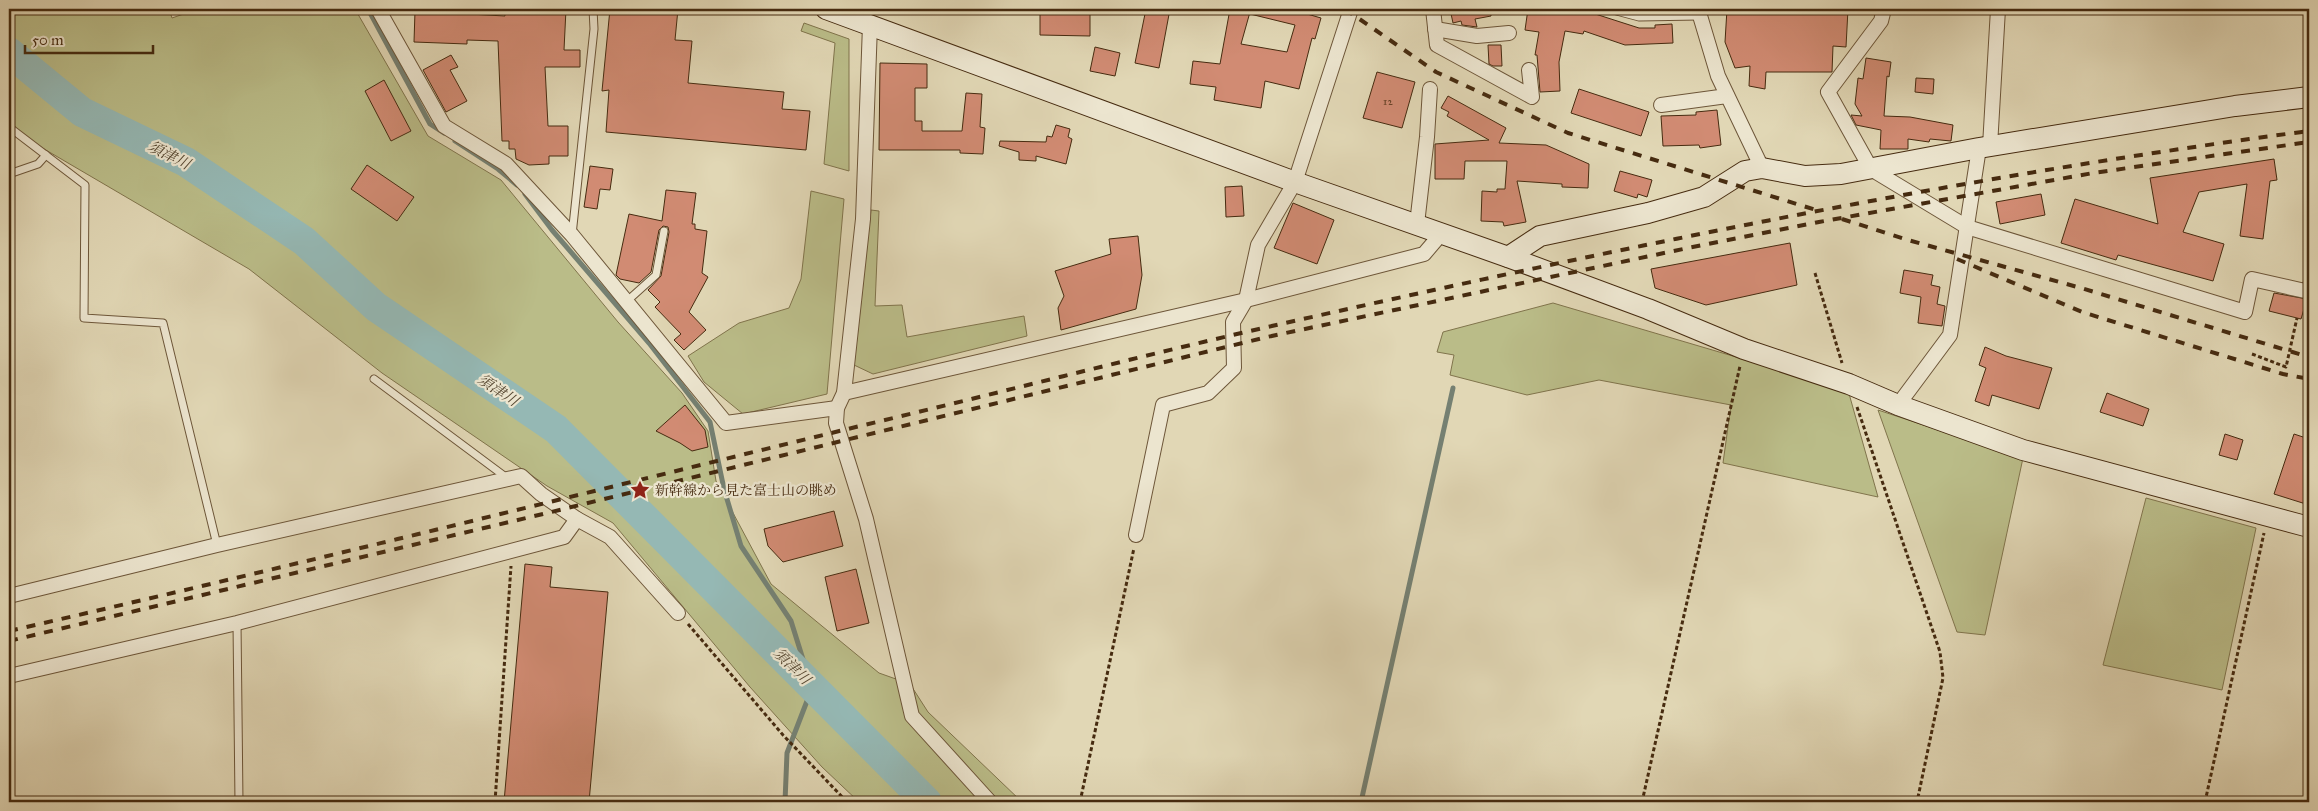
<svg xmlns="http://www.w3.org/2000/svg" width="2318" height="811" font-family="'IM FELL Great Primer','Noto Serif JP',serif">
  <rect width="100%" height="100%" fill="#e1d7b5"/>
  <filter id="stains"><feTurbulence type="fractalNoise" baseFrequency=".004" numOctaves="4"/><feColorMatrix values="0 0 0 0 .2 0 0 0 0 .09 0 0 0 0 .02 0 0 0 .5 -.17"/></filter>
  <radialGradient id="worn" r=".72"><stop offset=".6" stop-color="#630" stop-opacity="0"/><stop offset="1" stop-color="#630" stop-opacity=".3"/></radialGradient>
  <g fill="#babc88" stroke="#80744c">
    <polygon points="9,9 169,9 172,18 198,9 355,9 428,136 501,180 618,322 682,393 708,431 716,481 771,584 879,673 910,684 928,712 1022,802 859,802 822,767 750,687 613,523 547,486 382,373 249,269 39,146 9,123"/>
    <polygon points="804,23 849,39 849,171 824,164 835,43 801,31"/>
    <polygon points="811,191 844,199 827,394 743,414 704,382 688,356 739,323 789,308 801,279"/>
    <polygon points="871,210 879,211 875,306 902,305 907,337 1024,316 1027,336 873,374 854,365"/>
    <polygon points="1553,303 1848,390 1878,497 1723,463 1731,405 1599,380 1527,395 1450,375 1454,355 1437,352 1443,332"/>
    <polygon points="1878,410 2023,458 1985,635 1957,632"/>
    <polygon points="2146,498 2256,528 2222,690 2103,665"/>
  </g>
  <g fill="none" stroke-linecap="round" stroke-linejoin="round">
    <g stroke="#758072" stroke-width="5">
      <polyline points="368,9 430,124 444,133"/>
      <polyline points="455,141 498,169 517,185"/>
      <polyline points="525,194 552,230 649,343 710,422 724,489 741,546 791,621 812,688 787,753 785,802"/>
      <polyline points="1361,802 1453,388"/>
    </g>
    <polyline stroke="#95b8b4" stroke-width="30" points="9,52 82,112 186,162 304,241 376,307 556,429 927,802"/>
  </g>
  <g fill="#d18b73" stroke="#462b10" fill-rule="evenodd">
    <polygon points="504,9 566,9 564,50 580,50 580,67 545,67 548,126 568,126 568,156 549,156 549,164 529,165 516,159 515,149 509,149 509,141 502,141 498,41 467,40 467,44 414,42 415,11 505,16"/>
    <polygon points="610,9 678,9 675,40 692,41 688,83 784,92 782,109 810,111 806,150 606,132 609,90 602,91"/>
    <polygon points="1040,9 1090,9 1090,36 1040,35"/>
    <polygon points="1146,9 1170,9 1159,68 1135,63"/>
    <path d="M1230,9h60l31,9 -6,21 -3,-1 -13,51 -34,-8 -4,27 -47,-8 2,-13 -26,-3 3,-23 27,3zM1250,12v2l45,11 -8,27 -46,-8z"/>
    <polygon points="1450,9 1491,9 1491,16 1475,19 1477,27 1462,25 1461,21 1453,23"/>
    <polygon points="1528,9 1564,9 1586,11 1639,28 1655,28 1655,25 1672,24 1673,43 1625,45 1584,31 1583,34 1565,31 1559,62 1560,91 1540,92 1537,55 1535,55 1539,32 1525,30"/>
    <polygon points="1727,9 1848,9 1846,47 1833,46 1832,72 1766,72 1765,89 1749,86 1750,66 1735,68 1725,42"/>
    <polygon points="1488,45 1501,45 1502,66 1493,66 1489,64"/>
    <polygon points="1095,47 1120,53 1115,76 1090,71"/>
    <polygon points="451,55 458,67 450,70 467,101 446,112 423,70"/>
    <polygon points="1866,58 1891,62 1889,77 1887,76 1884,116 1910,117 1953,125 1951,141 1930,139 1929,142 1908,139 1908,149 1880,149 1881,130 1856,125 1851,115 1862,116 1855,104 1858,78 1863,79"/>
    <polygon points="880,63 927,64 927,88 915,88 915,121 922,121 922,131 962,131 966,93 982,94 980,127 985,128 983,154 960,153 960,150 879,150"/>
    <polygon points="1377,72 1415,82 1402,128 1363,118"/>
    <polygon points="1916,78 1934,79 1933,94 1915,92"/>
    <polygon points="384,80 411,131 391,141 365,91"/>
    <polygon points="1579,89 1649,112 1641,136 1571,113"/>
    <polygon points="1448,96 1506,128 1499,143 1546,145 1589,164 1588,188 1562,187 1562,184 1517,181 1526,222 1504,226 1503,222 1481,221 1482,191 1497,192 1497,189 1505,189 1507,161 1465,161 1464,179 1435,179 1435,144 1489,140 1447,116 1449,112 1441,108"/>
    <polygon points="1717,110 1721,145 1700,148 1699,145 1663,146 1661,116 1696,115 1696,112"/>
    <polygon points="1056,125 1070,129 1068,137 1072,139 1066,164 1036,156 1036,161 1019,160 1019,152 999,146 1000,141 1046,142 1047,136 1052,137"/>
    <polygon points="2274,159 2277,180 2270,181 2263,239 2240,236 2247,184 2199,192 2183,232 2224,244 2213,281 2118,255 2116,260 2061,243 2075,199 2158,224 2150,178"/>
    <polygon points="367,165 414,197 397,221 351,189"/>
    <polygon points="590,166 613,169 610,190 600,189 597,209 584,207"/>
    <polygon points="1620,171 1652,180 1647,197 1638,194 1637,198 1614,191"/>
    <polygon points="1242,186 1244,216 1226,217 1225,187"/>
    <polygon points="666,190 696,193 692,224 695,224 695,229 707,231 702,273 708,277 689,312 706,330 684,350 674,340 681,334 655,307 660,302 648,290 661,276 669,232 668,227 663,226 659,230 651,272 639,283 620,279 616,275 629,214 662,221"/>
    <polygon points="2041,194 2045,215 2000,224 1996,202"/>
    <polygon points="1293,203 1334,220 1317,264 1274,248"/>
    <polygon points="1138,236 1142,275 1136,309 1061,330 1058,308 1064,296 1055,271 1111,254 1109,239"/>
    <polygon points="1790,243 1797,285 1706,305 1655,288 1651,269"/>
    <polygon points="1904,270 1933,275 1931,285 1940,287 1937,304 1945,306 1942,326 1918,323 1921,297 1900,293"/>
    <polygon points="2274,293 2307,299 2301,319 2269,311"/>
    <polygon points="1985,347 2006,356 2052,368 2039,409 1992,395 1989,406 1975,401 1986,368 1979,365"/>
    <polygon points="2107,393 2149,409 2143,426 2100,412"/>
    <polygon points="685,405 705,430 708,447 692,451 680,443 656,431"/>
    <polygon points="2225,434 2243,440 2237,460 2219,455"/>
    <polygon points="2294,434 2309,439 2309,505 2274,494"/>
    <polygon points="834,511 843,546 783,562 768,546 764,529"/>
    <polygon points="525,564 552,567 550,587 608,592 589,802 504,802"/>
    <polygon points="856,569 869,623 837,631 825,577"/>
  </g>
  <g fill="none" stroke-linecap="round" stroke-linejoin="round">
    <defs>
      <g id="lane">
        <polyline points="1609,9 1639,17 1699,16"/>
        <polyline points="9,127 85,185 84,318 163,323 217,545"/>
        <polyline points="9,174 38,164 46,155"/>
        <polyline points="572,235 594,29 593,9"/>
        <polyline points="626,302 656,275 664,231"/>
        <polyline points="374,379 507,478"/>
        <polyline points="237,623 239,802"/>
      </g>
      <g id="street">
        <polyline points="378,9 444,126 506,164 572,235 726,423 837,408"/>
        <polyline points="1433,9 1437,45 1532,97 1529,70"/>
        <polyline points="1698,9 1718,76 1762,168"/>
        <polyline points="1884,9 1881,21 1828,92 1871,169 1967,227 2245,312 2252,279 2305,291 2309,287"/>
        <polyline points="870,25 863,219 844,393 837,408 836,423 866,519 912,716 990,802"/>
        <polyline points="1435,29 1477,36 1509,33"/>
        <polyline points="1661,105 1727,96"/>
        <polyline points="1990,146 1998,9"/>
        <polyline points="1417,224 1427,137 1430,89"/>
        <polyline points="844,393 1246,300 1424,254 1441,234"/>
        <polyline points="1898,405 1950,335 1979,148"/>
        <polyline points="1136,535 1163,405 1208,393 1234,368 1233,322 1246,300 1258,245 1295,182 1351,9"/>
        <polyline points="9,596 217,545 521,476 541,494 577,519"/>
        <polyline points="9,676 237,623 564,537 577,519 610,537 678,613"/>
      </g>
      <g id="secondary">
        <polyline points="826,9 1295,182 1508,257 1648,309 1744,349 1849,384 1898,405 2023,450 2309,527"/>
        <polyline points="1508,257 1540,236 1648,213 1704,197 1745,171 1762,168 1805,176 1841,174 1979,148 2235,106 2309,97"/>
      </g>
    </defs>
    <use href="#lane" stroke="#6d5639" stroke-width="9"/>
    <use href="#street" stroke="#6d5639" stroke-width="16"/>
    <use href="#secondary" stroke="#462b10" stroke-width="22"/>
    <g stroke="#462b10" stroke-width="3" stroke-dasharray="4 2.5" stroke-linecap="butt">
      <polyline points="1815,273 1842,363"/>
      <polyline points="2252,354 2286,367 2297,318"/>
      <polyline points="1857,407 1940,652 1943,678 1917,802"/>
      <polyline points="688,624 783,735 847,802"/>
      <polyline points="495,802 511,566"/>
      <polyline points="1080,802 1134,548"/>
      <polyline points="1642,802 1740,366"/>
      <polyline points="2205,802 2264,533"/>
    </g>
    <use href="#lane" stroke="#ece5cf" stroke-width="7"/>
    <use href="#street" stroke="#ece5cf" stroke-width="14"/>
    <use href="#secondary" stroke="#ece5cf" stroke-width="20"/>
    <g stroke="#462b10" stroke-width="4" stroke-dasharray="9 9" stroke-linecap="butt">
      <polyline points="1345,9 1436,72 1568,133 1816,210"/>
      <polyline points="1842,219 1908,240 2081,288 2309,357"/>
      <polyline points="1957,259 2082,312 2283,374 2309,379"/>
      <path d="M9,631c284,-65 568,-136 851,-205 135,-32 268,-67 403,-98 346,-78 694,-151 1046,-197"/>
      <polyline points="9,641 543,514 1267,337 1683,249 1819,222 2093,173 2309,142"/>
    </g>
  </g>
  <defs>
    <symbol id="sight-bare" viewBox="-9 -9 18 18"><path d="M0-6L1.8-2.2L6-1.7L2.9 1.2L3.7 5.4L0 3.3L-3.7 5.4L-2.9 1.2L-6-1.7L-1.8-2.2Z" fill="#8f2418" stroke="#ece5cf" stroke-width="2.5" paint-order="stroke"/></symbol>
  </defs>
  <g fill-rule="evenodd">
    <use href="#sight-bare" x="626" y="476" width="28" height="28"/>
  </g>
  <g text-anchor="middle" stroke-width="4.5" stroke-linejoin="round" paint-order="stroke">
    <g font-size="11" fill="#694329">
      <text x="1388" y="105">12</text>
    </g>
    <g font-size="14" fill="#462b10" stroke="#ece5cf" text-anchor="start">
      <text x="655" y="495">新幹線から見た富士山の眺め</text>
    </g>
    <g font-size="15" font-style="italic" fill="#564731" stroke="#ece5cf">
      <text transform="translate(169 155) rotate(27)" y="5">須津川</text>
      <text transform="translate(498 390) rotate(34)" y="5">須津川</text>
      <text transform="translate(792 666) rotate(45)" y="5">須津川</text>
    </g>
  </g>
  <rect width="2318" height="811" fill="none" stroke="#e1d7b5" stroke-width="30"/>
  <rect x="10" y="10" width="2298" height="791" fill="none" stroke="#462b10" stroke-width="2.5"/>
  <rect x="15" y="15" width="2288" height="781" fill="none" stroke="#462b10"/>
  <path d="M25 45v8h128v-8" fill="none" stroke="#462b10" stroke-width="2.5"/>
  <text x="32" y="45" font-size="15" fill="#462b10" stroke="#ece5cf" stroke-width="4" paint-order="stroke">50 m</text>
  <rect width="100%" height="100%" filter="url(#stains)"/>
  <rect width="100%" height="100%" fill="url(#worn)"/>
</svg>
